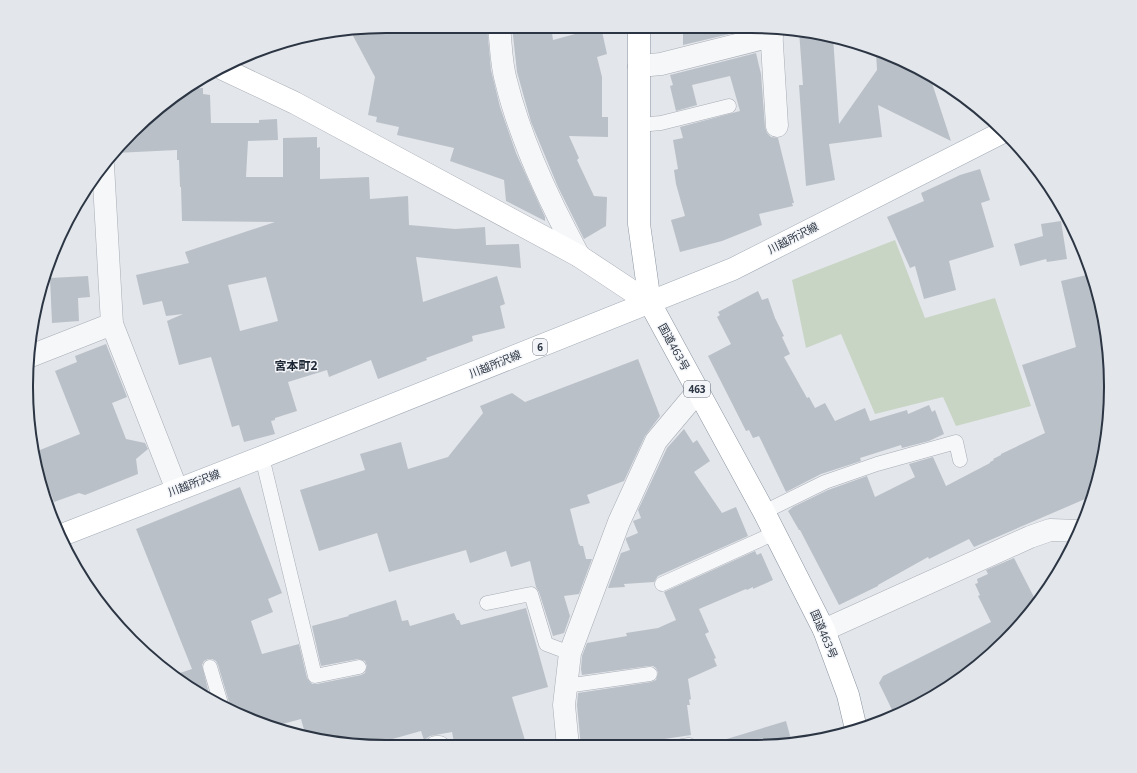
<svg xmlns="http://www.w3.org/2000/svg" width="1137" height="773" font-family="'Open Sans','Noto Sans JP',sans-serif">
  <rect width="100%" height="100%" fill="#e3e6eb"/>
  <polygon fill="#c9d5c4" points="895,240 925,318 995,298 1031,406 956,426 943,397 875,414 841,334 806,348 792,280"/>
  <g fill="#bac0c8" fill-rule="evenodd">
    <polygon points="386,26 487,26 491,70 500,107 516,153 545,217 545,221 506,201 504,180 450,161 454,148 397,135 399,127 376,122 377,117 368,115 375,77 351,32"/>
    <polygon points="512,26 551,26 553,40 601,27 607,54 597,57 602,77 602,117 608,117 608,137 569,136 579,158 577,160 594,196 607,197 606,226 584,239 558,187 531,122 517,72"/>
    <polygon points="683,26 733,26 734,33 683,45"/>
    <polygon points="799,31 821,33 833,37 839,124 877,70 876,52 910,63 930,77 951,141 878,105 882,137 829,144 835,180 806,186 799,85 803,85"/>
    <polygon points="756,53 761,74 765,127 767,133 771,137 778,138 794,203 792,203 793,206 759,214 762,225 722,241 680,252 671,220 685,216 676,184 674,170 678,169 673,140 683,138 680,127 740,111 730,76 692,85 697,105 676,111 670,86 673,85 670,75"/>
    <path d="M203,88v6l7,1 1,28h48v-3l18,-1 1,21 -30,1 -2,36h37v-39l34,-1v11l3,-1v32l49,-2 1,22 38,-3 1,29 46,4 30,-2 1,18 33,-1 2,24 -105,-11 7,45 74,-26 8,28 -5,2 5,22 -33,8 1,5 -47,17 1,2 -49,19 -7,-19 -42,17 -2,-7 -39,12 9,29 -22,7v2l-4,1 4,13 -31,8 -5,-17 -7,2 -21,-70 -32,8 -12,-44 16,-7 -17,2 -4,-15 -19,4 -7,-30 53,-12 -4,-11 90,-30 -93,-1 -1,-34h-1l-1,-27h-2v-10l-62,3 69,-64zM266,277l12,44 -38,10 -12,-46z"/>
    <polygon points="980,169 990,200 981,203 994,247 949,261 956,290 924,299 915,266 910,268 887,217 924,201 921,193 960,175"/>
    <polygon points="1061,221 1067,259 1047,262 1046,259 1020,266 1014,244 1043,236 1041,224"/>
    <polygon points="1091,274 1104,316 1111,386 1109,403 1108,403 1106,441 1103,441 1102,464 1092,496 974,547 969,539 929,559 928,557 878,585 878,586 839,605 800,530 799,530 788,511 793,507 828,490 867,476 875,497 915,477 909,464 933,457 946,486 990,463 990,462 994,460 993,459 1001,455 1001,454 1045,433 1022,365 1076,347 1061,281"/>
    <polygon points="88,276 90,297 78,298 79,321 52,323 50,278"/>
    <polygon points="758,291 762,300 768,298 775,318 784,336 782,337 790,354 784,357 807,398 809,397 815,408 825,403 835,421 865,408 870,421 907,410 908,414 929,405 932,412 935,410 944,434 929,441 902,448 901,445 860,458 861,461 821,474 786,492 759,436 753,438 749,430 746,431 708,356 731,344 717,317 720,315 718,312"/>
    <polygon points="106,344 127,397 112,403 126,439 145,443 148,449 136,459 138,474 85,495 79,493 54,502 35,452 80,434 55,371 77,362 75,356"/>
    <polygon points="638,359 660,416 645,436 624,481 587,495 590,503 570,509 579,545 580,544 580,546 583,546 586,559 592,559 579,594 564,596 570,616 564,633 553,636 539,592 536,587 530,561 511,567 506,551 470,563 466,550 389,572 377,533 319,551 300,490 365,470 360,454 401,442 408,469 448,457 483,413 480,406 512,393 525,402"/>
    <polygon points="684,429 693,443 697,440 710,461 694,472 722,513 736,507 748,536 658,576 654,582 624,584 625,587 608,588 621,553 630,550 626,540 626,538 638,533 633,521 641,518 638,510 667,448"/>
    <polygon points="240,487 282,593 268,599 273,612 251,621 262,654 299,644 307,678 312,684 317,684 361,675 365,673 367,666 365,661 358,659 321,666 312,626 349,616 348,615 396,600 402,621 408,620 410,626 454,613 457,620 459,620 461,625 526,608 548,687 512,697 527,747 455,747 452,732 430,736 424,740 421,731 371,745 316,740 306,737 301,719 275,726 229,711 230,705 218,665 216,661 212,659 208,659 204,661 202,665 210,698 177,674 192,669 136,529"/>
    <polygon points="755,551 757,555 761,553 773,580 753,589 753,587 747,590 746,589 699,609 709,632 705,634 716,658 714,659 717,666 688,679 691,699 689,700 690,705 687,705 691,735 631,744 631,742 601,747 581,747 577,705 578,693 651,682 656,680 658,673 656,668 653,666 649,666 582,675 581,669 582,656 587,643 627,636 626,633 658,628 676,620 664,592"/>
    <polygon points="1014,558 1037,603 1006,641 951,686 895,716 879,683 883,676 991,622 978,596 980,595 975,584 978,583 977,579 988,574 986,570"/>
    <polygon points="786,721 792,743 750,747 721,747 720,741"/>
  </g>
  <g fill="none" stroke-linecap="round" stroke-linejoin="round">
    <defs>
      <g id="lane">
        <polyline points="639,125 661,123 729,106"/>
        <polyline points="262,457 315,676 359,667"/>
        <polyline points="764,512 825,482 877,464 956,442 960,460"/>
        <polyline points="662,584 775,533"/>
        <polyline points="487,603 531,594 546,644 570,653"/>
        <polyline points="210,667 222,707"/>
        <polyline points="566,686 650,674"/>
        <polyline points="677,747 689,745"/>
      </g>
      <g id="street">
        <path d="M499,26c2,18 2,38 7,55 15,61 43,120 73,175"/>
        <polyline points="771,28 777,126"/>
        <polyline points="639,66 661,64 772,36"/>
        <polyline points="103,165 112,324 177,490"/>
        <polyline points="28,357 112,324"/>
        <polyline points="824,630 1030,537 1050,530 1080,531"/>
        <polyline points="436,747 439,747"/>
        <polyline points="568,747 564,705 570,653 619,522 656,441 698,391"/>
      </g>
      <polyline id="secondary" points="223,69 295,103 579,256 650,303"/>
      <polyline id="primary" points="62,535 262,457 733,269 1005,131"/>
      <polyline id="highway" points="639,26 639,224 650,303 764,512 824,630 848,695 856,729"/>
    </defs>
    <use href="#lane" stroke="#a8adb5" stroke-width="15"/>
    <use href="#street" stroke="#a8adb5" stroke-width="23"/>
    <use href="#secondary" stroke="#a8adb5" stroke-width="23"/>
    <use href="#primary" stroke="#a2abb7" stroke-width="23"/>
    <use href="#highway" stroke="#8a94a2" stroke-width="23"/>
    <use href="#lane" stroke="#f6f7f9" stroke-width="14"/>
    <use href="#street" stroke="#f6f7f9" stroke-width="22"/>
    <use href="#secondary" stroke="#fff" stroke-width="22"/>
    <use href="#primary" stroke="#fff" stroke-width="22"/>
    <use href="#highway" stroke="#fff" stroke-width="22"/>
  </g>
  <g text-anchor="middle" stroke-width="3" stroke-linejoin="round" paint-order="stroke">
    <g fill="#f3f5f8" stroke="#676f79" stroke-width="1">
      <rect x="533" y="339" width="14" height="16" rx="3"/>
      <rect x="684" y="381" width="26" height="16" rx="3"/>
    </g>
    <g font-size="10" font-weight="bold" fill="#2b3543">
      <text x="540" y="351">6</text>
      <text x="697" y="393">463</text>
    </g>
    <g font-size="11" fill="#2b3543" stroke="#f3f5f8">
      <text transform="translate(793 238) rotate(-27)" y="4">川越所沢線</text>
      <text transform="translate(674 347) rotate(61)" y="4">国道463号</text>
      <text transform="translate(495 364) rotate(-22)" y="4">川越所沢線</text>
      <text transform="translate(194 483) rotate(-21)" y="4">川越所沢線</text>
      <text transform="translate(824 634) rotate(67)" y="4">国道463号</text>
    </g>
    <g font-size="12" font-weight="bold" fill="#1d2634" stroke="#f3f5f8">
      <text x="296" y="370">宮本町2</text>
    </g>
  </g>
  <path d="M0 0H1137V773H0ZM386 33H751A353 353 0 0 1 1104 386V387A353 353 0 0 1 751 740H386A353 353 0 0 1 33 387V386A353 353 0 0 1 386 33Z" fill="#e3e6ea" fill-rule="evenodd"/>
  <path fill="none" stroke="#2b3543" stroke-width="2" d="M386 33H751A353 353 0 0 1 1104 386V387A353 353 0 0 1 751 740H386A353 353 0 0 1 33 387V386A353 353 0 0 1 386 33Z"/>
</svg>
